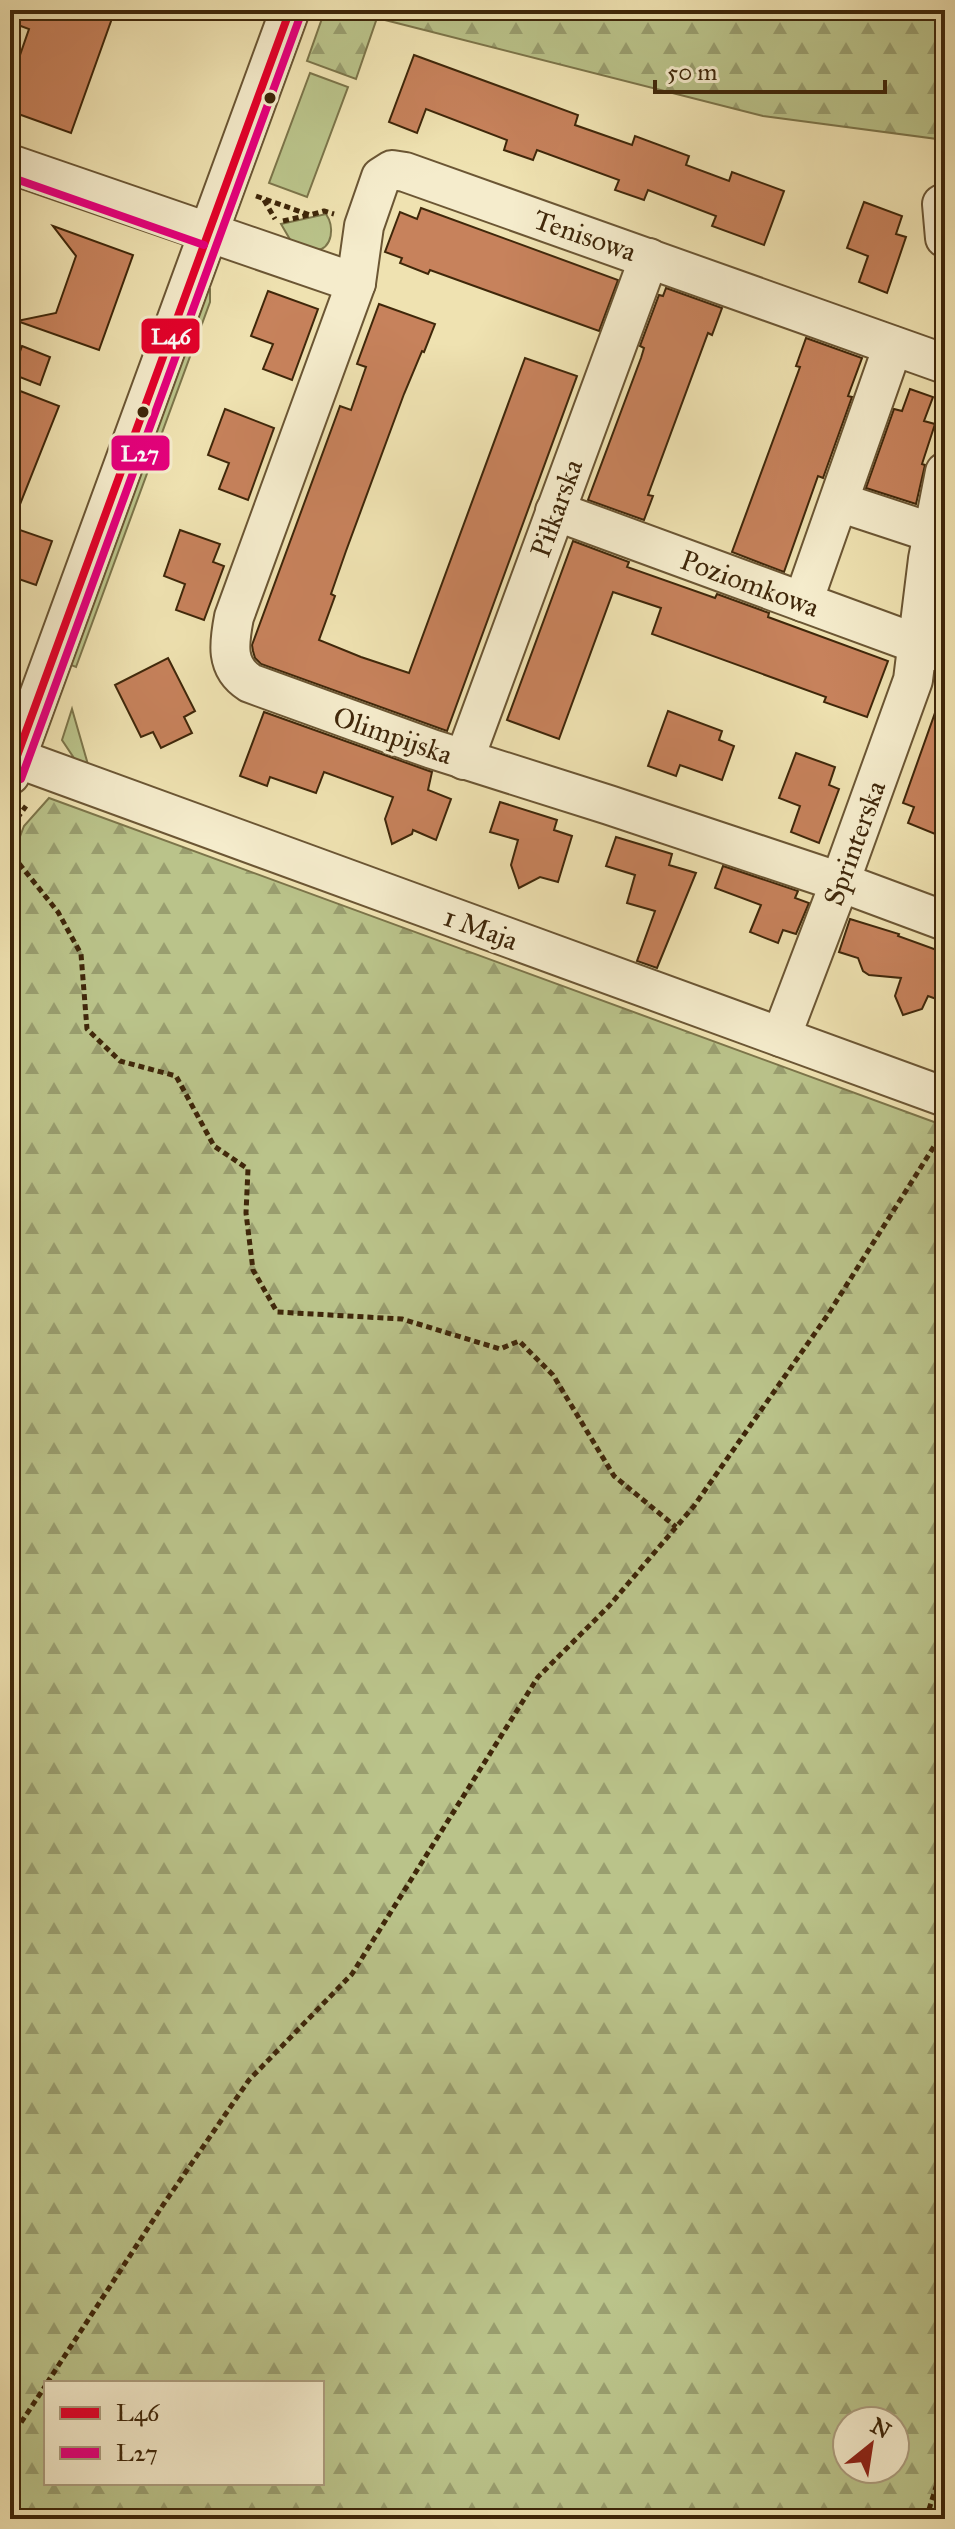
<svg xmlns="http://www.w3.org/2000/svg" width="955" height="2529" font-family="'IM FELL Great Primer',serif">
  <defs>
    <pattern id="forest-firs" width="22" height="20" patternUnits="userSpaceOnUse" patternTransform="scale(2)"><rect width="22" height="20" fill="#bac38a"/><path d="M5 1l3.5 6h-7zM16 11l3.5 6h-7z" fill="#999e6f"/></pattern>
  </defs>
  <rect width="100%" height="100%" fill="#efe2b1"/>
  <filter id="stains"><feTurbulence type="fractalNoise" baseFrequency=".0025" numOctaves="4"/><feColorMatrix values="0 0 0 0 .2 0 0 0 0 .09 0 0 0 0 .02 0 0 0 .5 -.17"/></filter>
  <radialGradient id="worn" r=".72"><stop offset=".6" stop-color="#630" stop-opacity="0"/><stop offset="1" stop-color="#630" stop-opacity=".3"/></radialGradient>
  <g fill="#bac38a" stroke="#7c754a" stroke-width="2">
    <polygon points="310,73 348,87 307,197 269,183"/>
    <path d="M326,214c8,12 8,34 -11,37 -6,0 -14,-2 -20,-3l-14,-24z"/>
    <polygon points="205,286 210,289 210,302 76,667 66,663"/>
    <polygon points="72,709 89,768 74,758 62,740"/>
  </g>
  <g fill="url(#forest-firs)" stroke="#7c754a" stroke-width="2" fill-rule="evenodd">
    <polygon points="325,10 945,10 945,140 763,116 377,18 356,79 307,61"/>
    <path d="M49,798l896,328v1393h-935v-1656l14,-37zM46,2383h276v100h-276zM847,2421h48v48h-48z"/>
  </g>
  <g fill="#c7825c" stroke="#3f270a" stroke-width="2">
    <polygon points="10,10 115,10 71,133 10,111 10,84 29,29 10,22"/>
    <polygon points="414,55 578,115 575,125 632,145 635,136 689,156 686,165 729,181 732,172 784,191 764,245 712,226 716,216 648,190 644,200 615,190 619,180 537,150 533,160 504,150 507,140 426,109 417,133 389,122"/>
    <polygon points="864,202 902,216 896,234 906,237 887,293 859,282 868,256 847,248"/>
    <polygon points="421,208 618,280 599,331 430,270 428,274 400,263 402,258 385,252 400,212 417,219"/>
    <polygon points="53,226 133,255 99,350 17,321 56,313 76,256"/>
    <polygon points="666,288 722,308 712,335 708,333 648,495 653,496 644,520 588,500 641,358 644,348 640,346 659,295 663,296"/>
    <polygon points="268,291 318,309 292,380 263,369 273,344 251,336"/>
    <polygon points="379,304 435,324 424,352 422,351 404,394 346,551 331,594 335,596 319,640 361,657 409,673 525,358 577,376 447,731 261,664 255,658 253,651 252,645 340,406 351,410 366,367 357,364"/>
    <polygon points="806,338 862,358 848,396 852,397 823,478 818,476 784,572 732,552 800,367 796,366"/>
    <polygon points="22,346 50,357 40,385 12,374"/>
    <polygon points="15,389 59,406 11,527 52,541 36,585 10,576 10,403"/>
    <polygon points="910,389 933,397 924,421 935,424 922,464 925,465 916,504 866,488 894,409 902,411"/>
    <polygon points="225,409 274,428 248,500 219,489 229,463 208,455"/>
    <polygon points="180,530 220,544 213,562 224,566 204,620 176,610 185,584 164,576"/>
    <polygon points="573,541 629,562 627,567 715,598 717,594 769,613 768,617 888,661 867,717 824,702 826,697 652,634 661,608 613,592 559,739 507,720"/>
    <polygon points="168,658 195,711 184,717 192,733 161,748 153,732 141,737 115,685"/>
    <polygon points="941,696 945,697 945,838 908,823 914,807 903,803"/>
    <polygon points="668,711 722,731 719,740 734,746 722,780 680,765 676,776 648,766"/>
    <polygon points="264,712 432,772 428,790 451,799 436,840 413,830 412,834 392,844 385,819 393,797 324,772 316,793 270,777 267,786 240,776"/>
    <polygon points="796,753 835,767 829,785 839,789 819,843 791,832 800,806 779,798"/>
    <polygon points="500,802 557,820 554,830 572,836 558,882 540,877 519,888 511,865 518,840 490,832"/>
    <polygon points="616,837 672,854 669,865 696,873 657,968 637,961 655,911 627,903 635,875 606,866"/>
    <polygon points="723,866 798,891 795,898 809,903 796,934 783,930 778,943 750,932 761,905 715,888"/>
    <polygon points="850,919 899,934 898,936 945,953 945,1002 928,996 922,1009 903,1015 895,996 901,978 869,975 863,971 858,958 839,952"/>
  </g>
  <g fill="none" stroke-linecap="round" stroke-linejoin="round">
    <defs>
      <g id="minor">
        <polyline points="10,164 356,283"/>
        <polyline points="942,204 945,238"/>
        <path d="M945,364l-540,-192 -13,-2 -11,7 -17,49 -8,57 -122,334c-5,26 -9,50 16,66l182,66 177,56 231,77 105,39"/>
        <polyline points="839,502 933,533"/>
        <polyline points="555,511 945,654"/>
        <polyline points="803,602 893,346"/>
        <polyline points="16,758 945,1097"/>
        <polyline points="464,760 649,258"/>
        <polyline points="10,775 290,10"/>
        <polyline points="781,1037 840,882 913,680 928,559 945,472"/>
      </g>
    </defs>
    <use href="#minor" stroke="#6b5634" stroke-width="42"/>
    <g stroke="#3f270a" stroke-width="5" stroke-dasharray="6 4" stroke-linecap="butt">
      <polyline points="256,196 310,215 324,211 334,214"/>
      <polyline points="264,200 275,219"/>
      <polyline points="283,221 309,215"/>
      <polyline points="10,837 16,820 26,806"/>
      <polyline points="13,856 58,912 81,954 87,1029 120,1061 176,1076 214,1146 248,1169 246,1213 253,1270 277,1312 402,1319 500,1349 519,1341 553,1375 614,1476 676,1527"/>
      <polyline points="47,2383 163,2205 249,2080 352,1974 538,1677 609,1606 694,1506 827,1316 945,1129"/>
      <polyline points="10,2439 46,2385"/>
      <polyline points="926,2519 945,2458"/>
    </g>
    <use href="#minor" stroke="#f5eccc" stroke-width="38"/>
    <defs>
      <polyline id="bus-1" points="10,775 290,10"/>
      <g id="bus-2">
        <polyline points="10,177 204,245"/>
        <polyline points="21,779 301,14"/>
      </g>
    </defs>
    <use href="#bus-1" stroke="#f5eccc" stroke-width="14"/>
    <use href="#bus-2" stroke="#f5eccc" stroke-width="14"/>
    <use href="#bus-1" stroke="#e4002b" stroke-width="8"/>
    <use href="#bus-2" stroke="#e5007d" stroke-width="8"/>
  </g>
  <g fill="#3f270a" stroke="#f5eccc" stroke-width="3">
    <circle cx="270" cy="98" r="7"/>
    <circle cx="143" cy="412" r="7"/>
  </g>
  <g text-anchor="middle" stroke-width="6" stroke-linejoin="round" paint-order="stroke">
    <g font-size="28" fill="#3f270a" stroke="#f5eccc">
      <text transform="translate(585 235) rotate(19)" y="10">Tenisowa</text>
      <text transform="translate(556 508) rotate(-70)" y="10">Piłkarska</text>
      <text transform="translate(750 583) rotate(20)" y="10">Poziomkowa</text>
      <text transform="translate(393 735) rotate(19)" y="10">Olimpijska</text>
      <text transform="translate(854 843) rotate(-70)" y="10">Sprinterska</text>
      <text transform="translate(481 928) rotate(20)" y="10">1 Maja</text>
    </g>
  </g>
  <g stroke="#f5eccc" stroke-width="3">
    <rect x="140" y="317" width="61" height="38" rx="8" fill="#e4002b"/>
    <rect x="110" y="434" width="61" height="38" rx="8" fill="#e5007d"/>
  </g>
  <g font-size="22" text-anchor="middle" font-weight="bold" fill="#fff">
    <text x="171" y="344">L46</text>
    <text x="140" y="461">L27</text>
  </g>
  <rect width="955" height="2529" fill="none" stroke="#efe2b1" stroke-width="40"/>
  <rect x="12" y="12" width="931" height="2505" fill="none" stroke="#3f270a" stroke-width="4"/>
  <rect x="20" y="20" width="915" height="2489" fill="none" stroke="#3f270a" stroke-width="2"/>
  <rect x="44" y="2381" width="280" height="104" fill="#f5eccc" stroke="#ac9d7e" stroke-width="2"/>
  <rect x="60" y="2407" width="40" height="12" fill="#e4002b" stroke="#ac9d7e" stroke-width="2"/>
  <text x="116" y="2421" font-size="24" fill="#3f270a">L46</text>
  <rect x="60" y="2447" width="40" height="12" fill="#e5007d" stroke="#ac9d7e" stroke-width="2"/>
  <text x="116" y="2461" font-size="24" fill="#3f270a">L27</text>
  <g transform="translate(871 2445) rotate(30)"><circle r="38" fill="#f5eccc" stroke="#ac9d7e" stroke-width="2"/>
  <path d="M0-6L14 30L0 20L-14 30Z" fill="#8f2418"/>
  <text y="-12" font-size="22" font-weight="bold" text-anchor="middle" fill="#3f270a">N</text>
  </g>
  <path d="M655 80v12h230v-12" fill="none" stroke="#3f270a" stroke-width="4"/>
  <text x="667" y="80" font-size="24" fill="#3f270a" stroke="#f5eccc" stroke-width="6" paint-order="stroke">50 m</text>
  <rect width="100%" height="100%" filter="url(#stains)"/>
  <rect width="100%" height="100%" fill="url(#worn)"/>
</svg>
